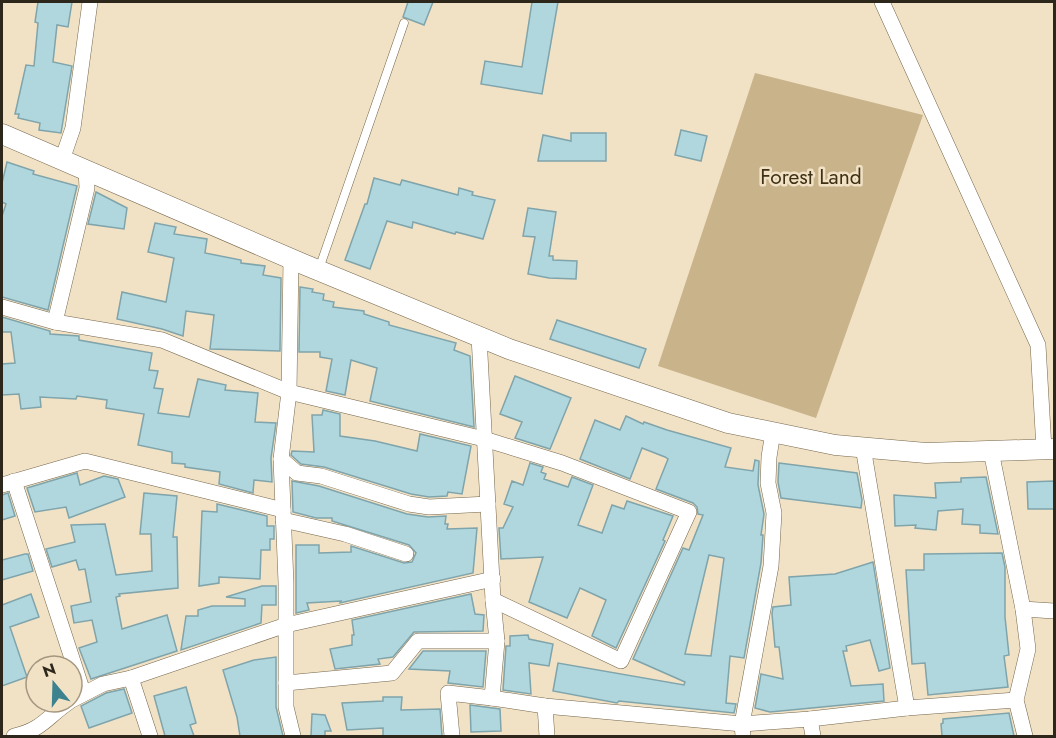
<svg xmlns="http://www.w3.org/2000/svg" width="1056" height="738" font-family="Jost,sans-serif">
  <rect width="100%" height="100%" fill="#f2e2c5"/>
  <polygon fill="#c9b38b" points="755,73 923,115 816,418 658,366"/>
  <g fill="#b0d7de" stroke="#7fa4ab" stroke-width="1.5" fill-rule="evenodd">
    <polygon points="38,2 72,2 68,27 57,25 53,62 72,66 61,133 39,130 40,123 18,118 19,114 15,114 26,65 34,66 38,23 35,22"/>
    <polygon points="408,2 433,2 424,25 403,17"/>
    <polygon points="532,2 558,2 542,94 481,84 485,61 522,67"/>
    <polygon points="681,130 707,136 701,161 675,155"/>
    <polygon points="571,133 606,133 606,161 538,161 543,135 571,141"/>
    <polygon points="7,162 34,171 33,174 77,186 48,310 2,297 2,216 6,204 2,202 2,183"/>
    <polygon points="374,178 400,185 402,180 458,195 459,188 473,192 472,195 495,200 483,239 456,232 455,234 413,222 412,228 387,221 370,269 345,260 365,204 367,204"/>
    <polygon points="96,192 127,208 124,229 88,224"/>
    <polygon points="528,208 556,212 549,256 553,256 553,260 577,261 576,279 549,278 528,274 535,237 523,236"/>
    <polygon points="155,223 176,227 174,234 207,239 205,253 241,260 241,263 265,266 263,275 281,278 280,351 210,349 214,315 186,311 183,336 162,329 117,319 122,292 166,302 174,258 148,252"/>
    <polygon points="300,287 313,289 312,292 324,294 323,300 334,302 333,307 364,311 364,314 389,322 389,325 456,343 454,350 470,356 474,427 370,401 377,368 351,360 345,395 326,391 332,359 320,357 320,352 299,352"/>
    <polygon points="2,317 50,331 50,334 79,336 79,340 152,353 149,370 158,371 154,388 163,389 158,413 189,417 198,379 226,385 225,390 258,393 255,422 276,423 271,458 272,482 254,480 253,493 219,484 220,472 185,467 185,464 172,463 172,452 138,445 144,414 106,408 107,400 77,396 76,399 40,397 41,407 21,409 19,394 2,395 2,364 15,363 11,332 2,332"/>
    <polygon points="557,320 646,349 639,368 550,339"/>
    <polygon points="515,376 571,398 550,449 515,438 522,422 500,414"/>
    <polygon points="323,410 340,414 340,436 375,441 417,451 420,434 471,446 462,494 448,492 447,496 429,497 411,494 324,467 301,464 291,455 292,451 314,452 312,415 322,415"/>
    <path d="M626,416l17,8 1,-2 23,8 64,18 -6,19 28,4 2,-11 4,1 -1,24 6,29 -3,21h2l-2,28 -17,95 -14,-2 -4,47 10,1 -2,9 -115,-12 -2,2 -64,-12 5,-28 126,22 1,-3 -52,-23 50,-111 6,2 14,-35 -5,-1 -1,-7 -4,-4 -37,-14 12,-30 -3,-2 -23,-9 -12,31 -50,-20 15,-39 25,10zM709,555l15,3 -13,98 -26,-2z"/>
    <polygon points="530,463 543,467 541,472 546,474 544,479 568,487 572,477 593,485 578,525 602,533 612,505 624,509 627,501 673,516 663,540 665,541 616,648 592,636 606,600 580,588 567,618 529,602 543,557 501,559 499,528 503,528 513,507 504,504 512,481 523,485"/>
    <polygon points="779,463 857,473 862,500 861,508 781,498 778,482"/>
    <polygon points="77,473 80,485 104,476 118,479 125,497 69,518 66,507 35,512 27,488"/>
    <polygon points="986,477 998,534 980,533 980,525 962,524 963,509 938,511 936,530 915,528 916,525 895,526 894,495 936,498 935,483 961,482 961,478"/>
    <polygon points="292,481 319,486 407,514 428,517 446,516 445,524 448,524 447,529 477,528 473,573 340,603 341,601 307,603 309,610 296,613 296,545 319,545 319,553 351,552 351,546 404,563 412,562 416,553 409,545 332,521 332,518 316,518 293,512"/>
    <polygon points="1054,481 1054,509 1028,509 1027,482"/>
    <polygon points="8,493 15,516 2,520 2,495"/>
    <polygon points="144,493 177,496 173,537 177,537 178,588 119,594 120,596 116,597 122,629 167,615 177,651 91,679 79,648 97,642 92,620 74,623 71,606 91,602 85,569 79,570 76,560 52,567 46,549 75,542 71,525 105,524 116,575 152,571 151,534 140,534"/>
    <polygon points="217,504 267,516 267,526 274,526 274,539 270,539 270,550 261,550 260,579 219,577 219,583 199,586 202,511 217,512"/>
    <polygon points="1002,553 1005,567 1005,617 1009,655 1004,656 1008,687 928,695 925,663 912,664 906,570 924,570 924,554"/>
    <polygon points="25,554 28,554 33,571 2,580 2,560"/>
    <polygon points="873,562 890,668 879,671 870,640 846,646 847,651 843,651 851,686 883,684 884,701 770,712 755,708 761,674 783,679 779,647 775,647 772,614 773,607 791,605 789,577 835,574"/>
    <polygon points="262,586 276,586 276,605 262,605 261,623 181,650 186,616 198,616 198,610 212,606 245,606 245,599 226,597"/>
    <polygon points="31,594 39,617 10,627 27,677 2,686 2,605"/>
    <polygon points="471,594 475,614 484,615 483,631 414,632 393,657 378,659 380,664 335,669 330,649 352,645 352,635 354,635 352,620"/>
    <polygon points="528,635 529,639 553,644 549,666 529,663 531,694 503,690 506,646 510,646 510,636"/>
    <polygon points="423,651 486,651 483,687 448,683 450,671 409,669"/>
    <polygon points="276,657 276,707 283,736 240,736 237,717 223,670 254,660"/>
    <polygon points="186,687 196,723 190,725 194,736 165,736 154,696"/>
    <polygon points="124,689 132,713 89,728 81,706 106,693"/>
    <polygon points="383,697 402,697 401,710 440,709 442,736 383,736 383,728 347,730 342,703 383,701"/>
    <polygon points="470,705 500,709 501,731 471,732"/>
    <polygon points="1009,713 1014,736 942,736 941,724 943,723 943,719"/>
    <polygon points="312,714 325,715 331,731 325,731 325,736 311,736"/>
  </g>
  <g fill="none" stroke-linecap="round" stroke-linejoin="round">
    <defs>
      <polyline id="service" points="319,269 404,23"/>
      <g id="minor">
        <polyline points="882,2 1038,345 1044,449"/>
        <polyline points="62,160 73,128 90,2"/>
        <polyline points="291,259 289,392 281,459 286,583 286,707 293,736"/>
        <polyline points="2,307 55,322 162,340 289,392 484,439 562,463 689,512 621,661 493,600"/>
        <polyline points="55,322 87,188 86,170"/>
        <polyline points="863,447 907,708"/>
        <polyline points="991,451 1023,609 1028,649 1016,700 1025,736"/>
        <polyline points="281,459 297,473 321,476 409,504 429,507 488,504"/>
        <polyline points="14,481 83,692"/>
        <polyline points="2,485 85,461 283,510"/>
        <polyline points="283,520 345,534 406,554"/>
        <polyline points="1023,609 1054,611"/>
        <polyline points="131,678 150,736"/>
        <polyline points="286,683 392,673 418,641 497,641"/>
        <polyline points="492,698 545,706 742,724 810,719 907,708 1016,700"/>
        <polyline points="72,700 103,684 131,678 286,625 493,579"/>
        <polyline points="545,706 547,736"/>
        <polyline points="810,719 813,736"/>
        <path d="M14,736c28,-6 33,-19 55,-34"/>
        <polyline points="452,736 448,693 492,698 497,641 493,600 479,336"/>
        <polyline points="743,736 742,724 771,566 774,513 768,483 769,457 773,432"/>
      </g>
      <polyline id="tertiary" points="2,134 303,264 509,349 728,423 835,445 926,453 1054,449"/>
    </defs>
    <use href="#service" stroke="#74664c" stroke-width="9"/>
    <use href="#minor" stroke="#74664c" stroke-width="16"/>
    <use href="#tertiary" stroke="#74664c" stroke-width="21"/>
    <use href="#service" stroke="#fff" stroke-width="8"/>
    <use href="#minor" stroke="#fff" stroke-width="15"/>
    <use href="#tertiary" stroke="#fff" stroke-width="20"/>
  </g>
  <g text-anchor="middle" stroke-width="5" stroke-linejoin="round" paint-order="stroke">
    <g font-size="21" fill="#3f3115" stroke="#f2e2c5">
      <text x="811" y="184">Forest Land</text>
    </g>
  </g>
  <rect width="1056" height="738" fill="none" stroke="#2c261b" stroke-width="6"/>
  <g transform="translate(54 684) rotate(341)"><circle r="28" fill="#f2e2c5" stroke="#a39781" stroke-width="1.5"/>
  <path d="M0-4.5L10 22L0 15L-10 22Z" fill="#3d838f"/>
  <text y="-9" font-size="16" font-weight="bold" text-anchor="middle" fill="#2c261b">N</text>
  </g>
</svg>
